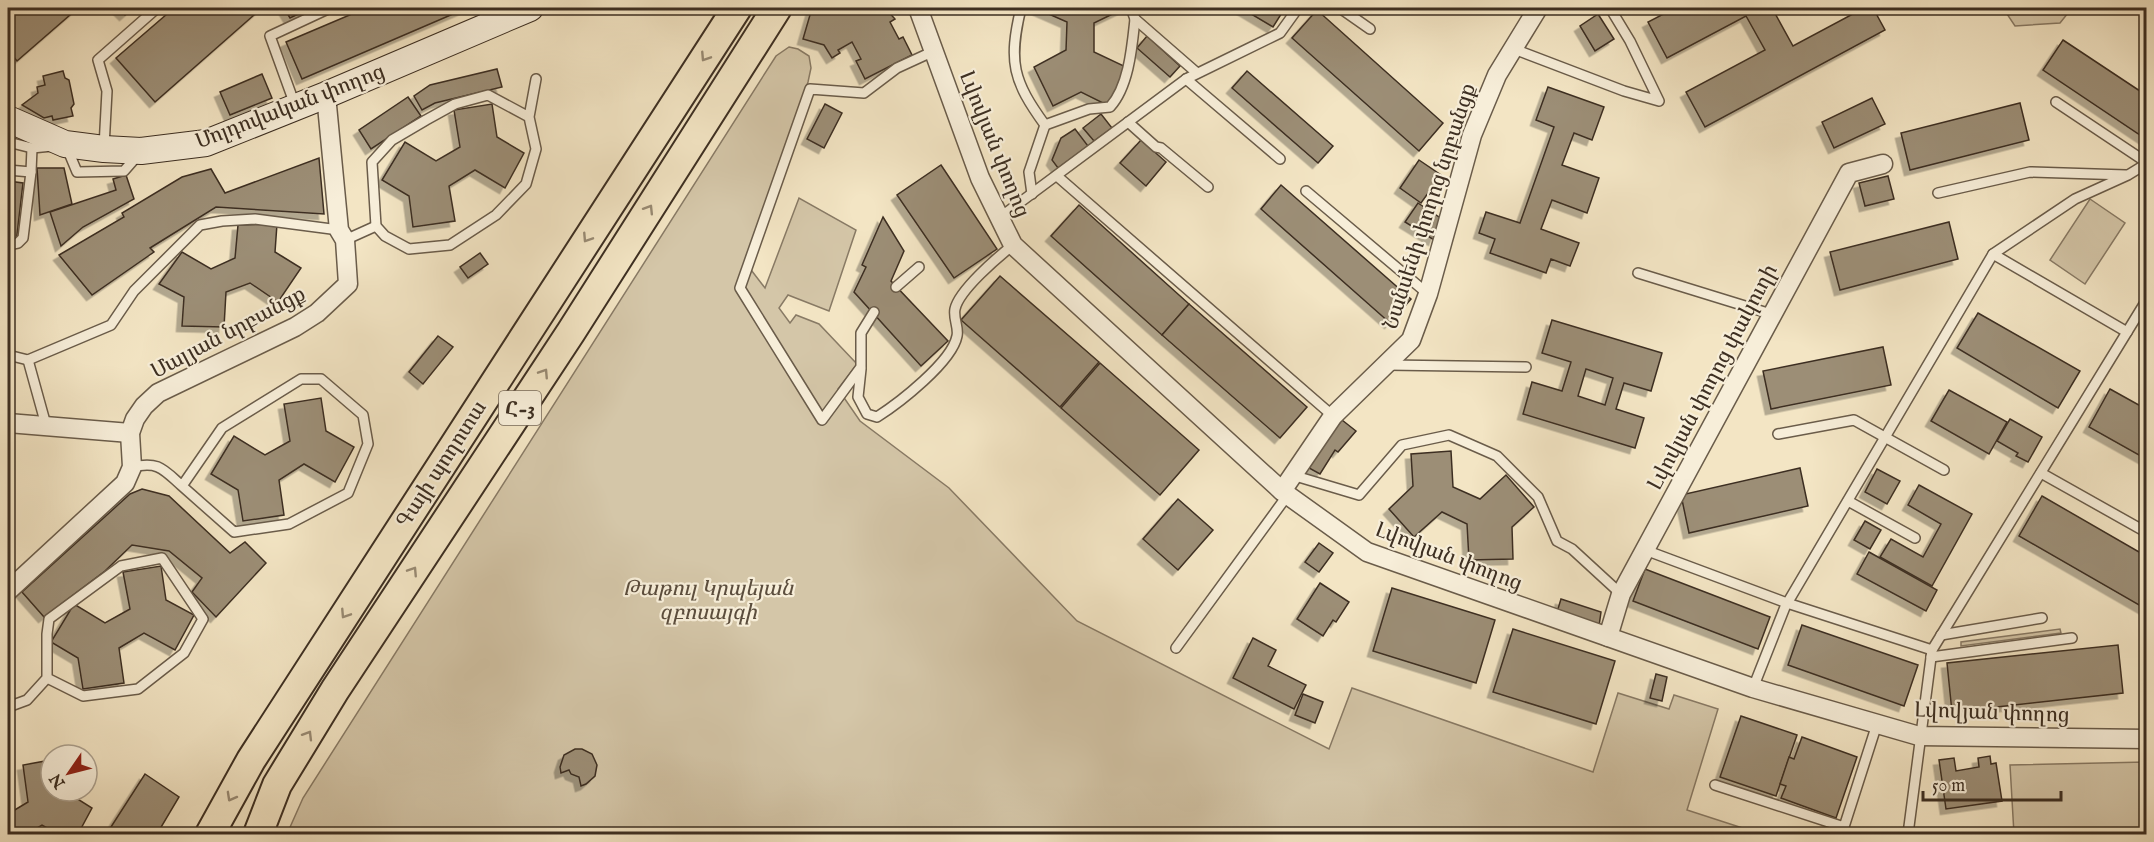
<svg xmlns="http://www.w3.org/2000/svg" width="2154" height="842" font-family="'IM FELL English','Noto Serif Armenian',serif">
  <defs>
    <filter id="shadow"><feDropShadow dx="-5.5" dy="5.5" stdDeviation="0" flood-color="#0004"/></filter>
  </defs>
  <rect width="100%" height="100%" fill="#f3e5c4"/>
  <filter id="stains"><feTurbulence type="fractalNoise" baseFrequency=".00333" numOctaves="4"/><feColorMatrix values="0 0 0 0 .2 0 0 0 0 .09 0 0 0 0 .02 0 0 0 .5 -.17"/></filter>
  <radialGradient id="worn" r=".72"><stop offset=".6" stop-color="#630" stop-opacity="0"/><stop offset="1" stop-color="#630" stop-opacity=".3"/></radialGradient>
  <g fill="#d4c6a8" stroke="#887a65" stroke-width="1.5">
    <polygon points="2003,8 2072,8 2060,23 2015,26"/>
    <polygon points="789,47 798,49 809,56 811,68 808,82 745,262 765,288 799,198 856,230 829,311 788,295 779,308 790,323 796,315 819,324 857,364 838,389 860,421 949,488 1077,621 1329,749 1352,688 1593,772 1618,693 1669,709 1674,695 1718,709 1687,810 1761,834 287,834 303,798 776,56"/>
    <polygon points="2090,199 2125,223 2085,284 2050,260"/>
    <polygon points="2060,629 2061,633 1961,646 1961,642"/>
    <polygon points="2146,762 2146,834 2014,834 2010,765"/>
  </g>
  <g fill="#9c8e76" stroke="#3d2f22" stroke-width="1.5" fill-rule="evenodd" filter="url(#shadow)">
    <polygon points="8,8 78,8 17,61 8,50"/>
    <polygon points="118,8 133,8 125,15"/>
    <polygon points="174,8 262,8 155,102 116,58"/>
    <polygon points="284,8 311,8 290,18"/>
    <polygon points="366,8 467,8 302,79 286,42"/>
    <polygon points="812,8 869,8 871,10 876,8 885,8 895,19 890,22 899,39 903,37 912,55 865,79 856,61 861,59 852,42 838,50 840,53 832,58 824,45 803,39"/>
    <polygon points="1035,8 1125,8 1094,23 1094,52 1126,67 1109,106 1081,92 1053,106 1034,67 1066,50 1067,22"/>
    <polygon points="1241,8 1285,8 1273,27"/>
    <polygon points="1675,8 1772,8 1793,46 1864,8 1873,8 1885,30 1705,127 1686,92 1765,50 1746,16 1667,58 1648,22"/>
    <polygon points="1317,10 1443,123 1419,151 1292,38"/>
    <polygon points="1598,14 1614,39 1595,51 1580,26"/>
    <polygon points="1147,36 1180,66 1170,77 1137,48"/>
    <polygon points="2063,40 2146,95 2146,139 2043,70"/>
    <polygon points="497,69 502,87 435,103 422,110 414,96 430,85"/>
    <polygon points="63,71 65,78 69,80 74,104 71,108 73,116 53,120 52,116 44,118 22,105 38,93 37,87 45,85 43,76"/>
    <polygon points="1247,71 1333,146 1318,163 1232,88"/>
    <polygon points="262,74 272,98 230,115 220,92"/>
    <polygon points="1548,87 1604,107 1592,140 1574,133 1562,165 1599,178 1587,213 1552,200 1541,229 1579,243 1570,266 1551,259 1546,273 1490,253 1495,239 1479,233 1486,212 1520,223 1554,127 1536,120"/>
    <polygon points="408,97 421,116 371,149 359,130"/>
    <polygon points="1872,98 1885,124 1834,148 1822,122"/>
    <polygon points="2020,103 2029,140 1910,170 1901,133"/>
    <polygon points="492,104 497,137 524,153 505,188 475,170 449,186 455,221 413,227 409,196 382,180 405,142 436,161 460,147 454,110"/>
    <polygon points="825,104 842,113 824,148 807,139"/>
    <polygon points="1101,114 1112,128 1094,141 1083,128"/>
    <polygon points="1075,129 1088,146 1058,168 1052,160 1061,138"/>
    <polygon points="1141,140 1166,162 1146,186 1120,163"/>
    <polygon points="319,158 324,214 216,207 150,248 154,252 92,295 59,255 124,217 122,213 182,177 211,169 225,193"/>
    <polygon points="1419,160 1441,175 1421,203 1400,188"/>
    <polygon points="941,165 997,249 954,278 897,195"/>
    <polygon points="37,168 64,168 72,204 40,215"/>
    <polygon points="126,175 134,199 83,227 61,246 50,212 116,190 113,179"/>
    <polygon points="1888,176 1894,199 1865,206 1859,183"/>
    <polygon points="8,181 23,183 16,243 8,242"/>
    <polygon points="1281,185 1411,299 1390,323 1261,209"/>
    <polygon points="1418,203 1442,219 1434,240 1405,222"/>
    <polygon points="1079,205 1189,304 1162,335 1051,236"/>
    <polygon points="883,217 904,251 891,281 948,341 921,366 854,292 866,267 862,265"/>
    <polygon points="1949,222 1958,259 1840,290 1830,252"/>
    <polygon points="277,224 275,252 301,268 278,302 250,283 226,292 224,327 182,326 184,297 159,284 182,252 211,269 235,258 238,225"/>
    <polygon points="480,253 488,264 468,278 460,267"/>
    <polygon points="1000,276 1099,362 1060,407 961,320"/>
    <polygon points="1189,304 1307,407 1280,438 1162,335"/>
    <polygon points="1978,313 2080,371 2058,408 1957,348"/>
    <path d="M1552,320l110,33 -11,38 -27,-8 -8,26 28,9 -9,30 -112,-34 9,-32 30,9 9,-29 -29,-9zM1586,369l27,9 -8,27 -27,-9z"/>
    <polygon points="438,336 453,347 423,384 409,372"/>
    <polygon points="1883,347 1891,385 1771,409 1763,371"/>
    <polygon points="1100,363 1199,450 1160,495 1061,408"/>
    <polygon points="2110,389 2146,409 2146,459 2089,427"/>
    <polygon points="1949,390 2007,422 1989,454 1931,421"/>
    <polygon points="321,398 326,431 354,447 335,482 304,464 279,480 284,515 243,521 238,490 211,474 234,436 265,455 290,441 284,404"/>
    <polygon points="2010,419 2042,437 2028,462 2016,456 2018,453 1997,441"/>
    <polygon points="1342,420 1356,431 1338,452 1335,450 1320,474 1309,468 1325,441"/>
    <polygon points="1451,451 1453,487 1480,499 1506,475 1534,507 1512,527 1513,559 1469,560 1467,524 1442,512 1414,537 1389,509 1413,486 1411,454"/>
    <polygon points="1800,468 1808,506 1689,533 1681,495"/>
    <polygon points="1877,469 1900,481 1887,504 1865,492"/>
    <polygon points="1919,485 1972,514 1932,586 1880,557 1891,539 1923,557 1941,524 1908,505"/>
    <polygon points="142,489 169,496 230,553 245,542 266,563 216,617 192,592 202,578 169,551 132,545 105,571 44,617 22,592 130,494"/>
    <polygon points="2042,496 2146,556 2146,609 2019,536"/>
    <polygon points="1178,499 1213,530 1178,570 1143,539"/>
    <polygon points="1865,521 1881,530 1870,549 1854,540"/>
    <polygon points="1319,543 1333,553 1319,572 1305,562"/>
    <polygon points="1869,552 1937,590 1926,611 1857,574"/>
    <polygon points="161,566 166,600 194,615 175,650 144,633 119,648 124,683 83,689 78,658 51,642 74,604 105,623 130,609 123,572"/>
    <polygon points="1645,569 1770,617 1758,649 1633,601"/>
    <polygon points="1320,583 1349,602 1336,622 1333,620 1323,636 1297,619"/>
    <polygon points="1392,588 1495,620 1476,683 1373,651"/>
    <polygon points="1561,599 1601,612 1599,626 1557,612"/>
    <polygon points="1802,625 1918,665 1904,706 1788,665"/>
    <polygon points="1513,629 1615,661 1596,724 1493,692"/>
    <polygon points="1253,638 1276,650 1268,666 1306,685 1294,709 1233,678"/>
    <polygon points="2118,645 2123,693 1952,712 1947,663"/>
    <polygon points="1656,674 1667,677 1662,701 1650,698"/>
    <polygon points="1303,694 1323,702 1315,723 1295,715"/>
    <polygon points="1741,716 1797,735 1776,796 1720,777"/>
    <polygon points="1802,737 1857,757 1836,818 1781,798 1786,786 1780,784 1789,757 1794,759"/>
    <polygon points="575,749 582,749 592,754 597,765 595,776 586,784 581,786 579,777 571,774 569,770 561,773 560,767 564,755"/>
    <polygon points="1990,756 1991,764 1996,763 2002,801 1946,809 1939,760 1954,758 1956,771 1979,767 1978,758"/>
    <polygon points="51,760 51,791 65,791 92,808 78,834 58,834 42,825 27,834 8,834 8,814 28,802 23,765"/>
    <polygon points="145,774 179,797 157,834 116,834 109,830"/>
  </g>
  <g fill="none" stroke-linecap="round" stroke-linejoin="round">
    <defs>
      <g id="lane">
        <polyline points="482,8 488,23"/>
        <path d="M1021,8c-13,54 -8,73 24,117l-16,47 3,22"/>
        <polyline points="1131,8 1135,19 1197,73"/>
        <polyline points="1340,8 1370,29"/>
        <polyline points="1514,49 1624,91 1659,101 1630,41 1610,8"/>
        <polyline points="1186,79 1280,159"/>
        <polyline points="2056,102 2146,162"/>
        <polyline points="295,105 270,36 330,8"/>
        <polyline points="529,117 488,95 455,104 426,120 392,140 372,162 376,226 385,236 409,249 450,245 496,215 526,184 536,149 529,117 536,79"/>
        <polyline points="1128,122 1156,147 1161,148 1208,187"/>
        <path d="M1045,125l44,-16 21,-2c19,-21 22,-60 25,-88"/>
        <polyline points="8,142 32,148 52,146"/>
        <polyline points="104,147 107,91 98,60 157,8"/>
        <polyline points="67,148 77,172 124,171 138,155"/>
        <polyline points="8,170 31,172"/>
        <polyline points="1057,176 1333,416"/>
        <polyline points="1306,191 1428,294"/>
        <polyline points="1938,193 2030,172 2126,175"/>
        <polyline points="999,218 1186,79 1280,33 1298,8"/>
        <polyline points="345,240 376,226"/>
        <polyline points="8,245 18,243 23,238 31,172 32,148"/>
        <polyline points="1993,254 2127,332"/>
        <polyline points="1638,273 1771,314"/>
        <polyline points="896,287 919,267"/>
        <polyline points="874,312 861,333 861,367 822,420 740,288 810,89 864,93 897,68 934,51"/>
        <polyline points="8,355 28,360 111,325 134,291 200,225 222,221 255,219 339,230"/>
        <polyline points="28,360 46,425"/>
        <polyline points="1388,365 1526,367"/>
        <path d="M861,369l-3,28 9,17 10,3c22,-14 75,-55 80,-81 2,-8 -4,-18 -2,-27 4,-19 43,-52 58,-64"/>
        <polyline points="1778,434 1854,420 1944,470"/>
        <path d="M132,467c27,-6 31,2 50,19l40,-58 79,-49h20l42,36 5,29 -20,49 -59,31 -55,8 -52,-46"/>
        <polyline points="2041,473 2146,532"/>
        <polyline points="1292,475 1359,495 1402,445 1449,435 1497,456 1538,497 1557,541 1572,549 1621,594"/>
        <polyline points="1848,501 1915,538"/>
        <polyline points="1645,550 1787,603 1932,650"/>
        <polyline points="1941,635 2042,618"/>
        <polyline points="1176,648 1287,496"/>
        <polyline points="1931,657 2072,638"/>
        <polyline points="1753,688 1785,607 1993,254 2075,199 2128,175 2146,164"/>
        <polyline points="8,707 27,700 47,678 47,634 49,619 121,566 162,558 203,619 184,653 138,689 83,696 47,678"/>
        <polyline points="1715,785 1844,827 1877,724"/>
        <polyline points="1908,834 1932,650 2146,301"/>
      </g>
      <g id="street">
        <polyline points="918,8 980,178 1013,245 1282,491 1367,552 1753,688 1919,736 2146,739"/>
        <polyline points="8,423 130,433"/>
        <polyline points="1282,491 1333,416 1411,340 1428,294 1472,135 1497,75 1538,8"/>
        <polyline points="8,591 125,483 132,467 130,433 135,419 144,406 158,393 295,327 317,313 348,284 345,240 339,230 326,95"/>
        <polyline points="1608,637 1621,594 1849,173 1883,164"/>
      </g>
      <polyline id="secondary" points="8,119 65,144 104,149 141,151 206,143 326,95 530,8"/>
      <g id="primary">
        <polyline points="210,834 251,760 737,8"/>
        <polyline points="258,834 277,785 335,690 571,332 777,8"/>
      </g>
    </defs>
    <use href="#lane" stroke="#6a5c4a" stroke-width="12"/>
    <use href="#street" stroke="#6a5c4a" stroke-width="21"/>
    <use href="#secondary" stroke="#3d2f22" stroke-width="28"/>
    <use href="#primary" stroke="#3d2f22" stroke-width="32"/>
    <use href="#lane" stroke="#f7eed9" stroke-width="9"/>
    <use href="#street" stroke="#f7eed9" stroke-width="18"/>
    <use href="#secondary" stroke="#f7eed9" stroke-width="26"/>
    <use href="#primary" stroke="#f3e5c4" stroke-width="28"/>
  </g>
  <defs><path id="oneway-chevron" d="M-2-3.5L2.5 0L-2 3.5" fill="none" stroke-width="1.6" stroke-linecap="round" stroke-linejoin="round" transform="scale(1.5)"/></defs>
  <g stroke="#988a73">
    <use href="#oneway-chevron" transform="translate(705 57) rotate(123)"/>
    <use href="#oneway-chevron" transform="translate(649 209) rotate(-58)"/>
    <use href="#oneway-chevron" transform="translate(587 238) rotate(123)"/>
    <use href="#oneway-chevron" transform="translate(544 373) rotate(-57)"/>
    <use href="#oneway-chevron" transform="translate(413 571) rotate(-57)"/>
    <use href="#oneway-chevron" transform="translate(345 614) rotate(123)"/>
    <use href="#oneway-chevron" transform="translate(308 735) rotate(-59)"/>
    <use href="#oneway-chevron" transform="translate(231 797) rotate(119)"/>
  </g>
  <g text-anchor="middle" stroke-width="4.5" stroke-linejoin="round" paint-order="stroke">
    <rect fill="#f7eed9" stroke="#756859" stroke-width="1.5" x="499" y="391" width="42" height="34" rx="4.5"/>
    <g font-size="20" font-weight="bold" fill="#3d2f22">
      <text x="520" y="415">Հ-3</text>
    </g>
    <g font-size="21" fill="#3d2f22" stroke="#f7eed9">
      <text transform="translate(290 106) rotate(-21)" y="7">Մոլդովական փողոց</text>
      <text transform="translate(995 144) rotate(68)" y="7">Լվովյան փողոց</text>
      <text transform="translate(1429 206) rotate(-72)" y="7">Նանսենի փողոց նրբանցք</text>
      <text transform="translate(228 332) rotate(-28)" y="7">Մալյան նրբանցք</text>
      <text transform="translate(1712 377) rotate(-62)" y="7">Լվովյան փողոց փակուղի</text>
      <text transform="translate(441 464) rotate(-57)" y="7">Գայի պողոտա</text>
      <text transform="translate(1449 556) rotate(21)" y="7">Լվովյան փողոց</text>
      <text transform="translate(1992 712) rotate(2)" y="7">Լվովյան փողոց</text>
    </g>
    <g font-size="21" font-style="italic" fill="#5b4d3d" stroke="#f7eed9">
      <text x="708" y="595">Թաթուլ Կրպեյան<tspan x="708" dy="24">զբոսայգի</tspan></text>
    </g>
  </g>
  <rect width="2154" height="842" fill="none" stroke="#f3e5c4" stroke-width="30"/>
  <rect x="9" y="9" width="2136" height="824" fill="none" stroke="#3d2f22" stroke-width="3"/>
  <rect x="15" y="15" width="2124" height="812" fill="none" stroke="#3d2f22" stroke-width="1.5"/>
  <g transform="translate(69 773) rotate(235)"><circle r="28" fill="#f7eed9" stroke="#ada290" stroke-width="1.5"/>
  <path d="M0-4.5L10 22L0 15L-10 22Z" fill="#8f2418"/>
  <text y="-9" font-size="16" font-weight="bold" text-anchor="middle" fill="#3d2f22">N</text>
  </g>
  <path d="M1923 791v9h138v-9" fill="none" stroke="#3d2f22" stroke-width="3"/>
  <text x="1932" y="791" font-size="18" fill="#3d2f22" stroke="#f7eed9" stroke-width="4.5" paint-order="stroke">50 m</text>
  <rect width="100%" height="100%" filter="url(#stains)"/>
  <rect width="100%" height="100%" fill="url(#worn)"/>
</svg>
